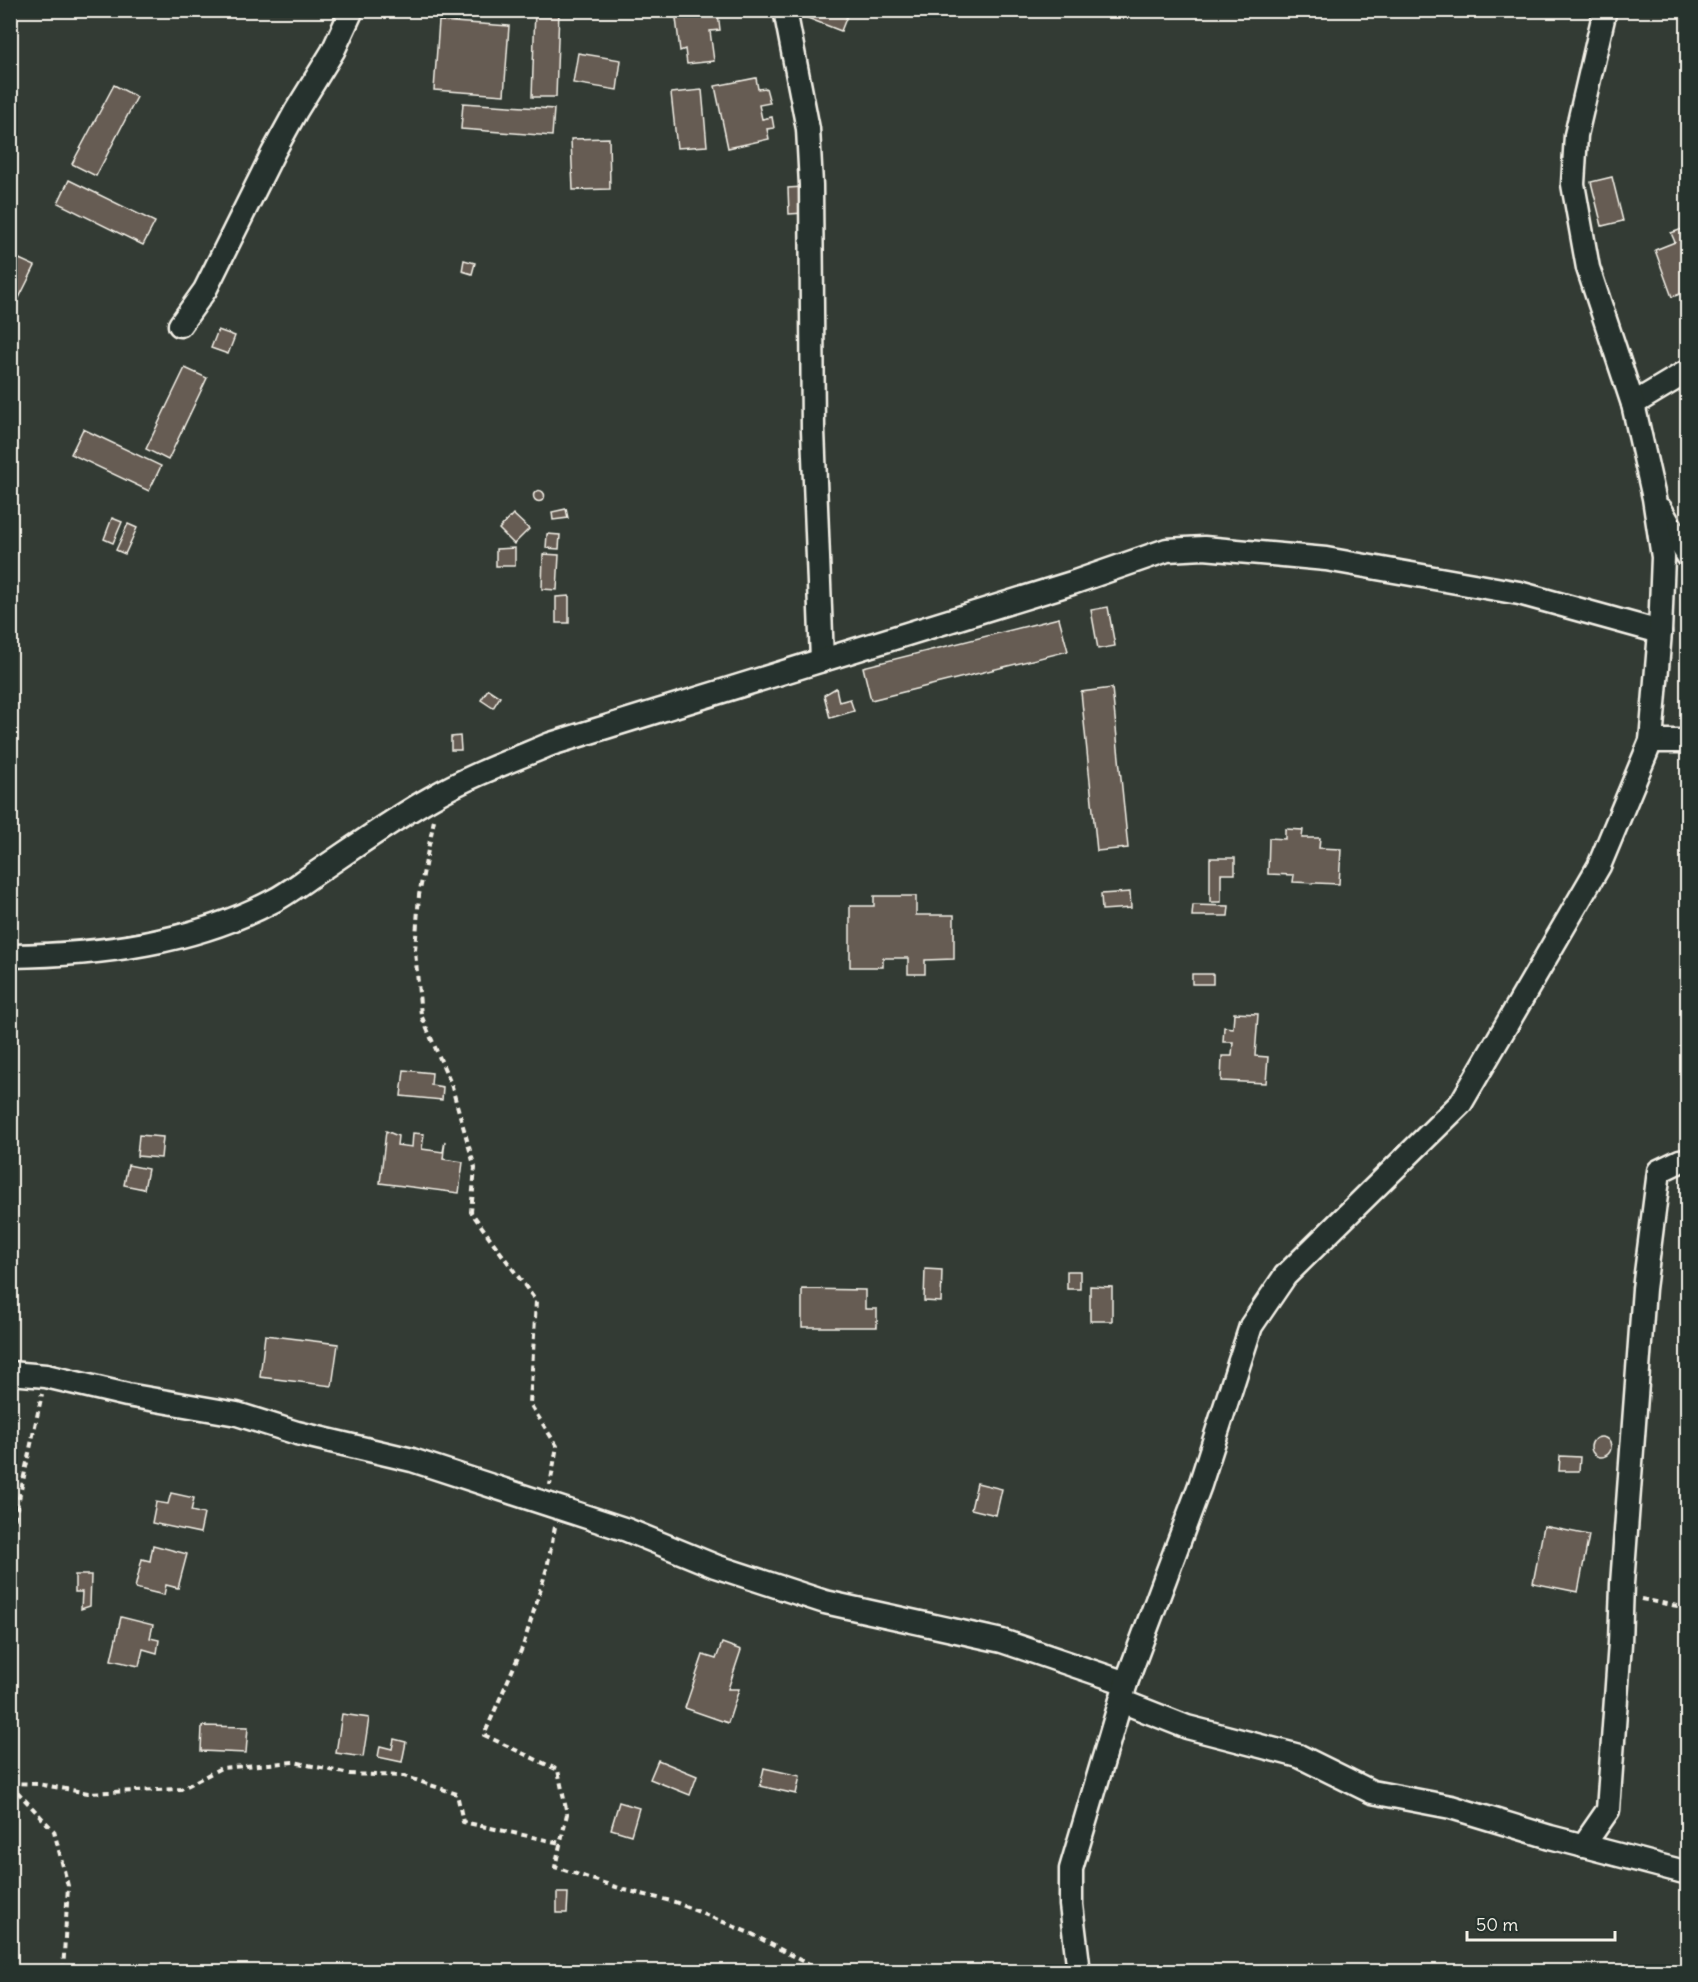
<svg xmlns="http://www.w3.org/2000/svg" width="1698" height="1982" font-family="Delius,sans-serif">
  <rect width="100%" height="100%" fill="#333b34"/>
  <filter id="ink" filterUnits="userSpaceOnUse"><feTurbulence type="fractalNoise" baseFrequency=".0167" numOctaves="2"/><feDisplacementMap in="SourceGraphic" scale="12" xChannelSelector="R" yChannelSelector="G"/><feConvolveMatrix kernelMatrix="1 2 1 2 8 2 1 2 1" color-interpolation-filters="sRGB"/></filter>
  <g filter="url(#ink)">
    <g fill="#665b52" stroke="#f4f1e8" stroke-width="1.5">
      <polygon points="535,10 559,10 556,97 532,97"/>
      <polygon points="591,10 656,10 656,14"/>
      <polygon points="675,10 710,10 711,14 718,13 720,30 710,31 714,61 687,64 685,49 680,51"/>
      <polygon points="802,10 848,10 849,11 841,31 800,15"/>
      <polygon points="439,21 509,26 504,95 434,90"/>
      <polygon points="578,53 621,60 617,90 573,83"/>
      <polygon points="756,78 758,89 766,88 770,103 759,105 762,119 772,117 774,128 767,129 769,139 728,148 715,86"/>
      <polygon points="114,85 137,97 96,176 72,164"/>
      <polygon points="702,90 707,146 677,148 671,93"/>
      <polygon points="463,103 554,109 552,136 461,129"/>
      <polygon points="609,138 610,189 573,190 571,139"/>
      <polygon points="1612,177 1623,221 1602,226 1591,182"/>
      <polygon points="69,180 155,222 143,245 58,203"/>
      <polygon points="803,187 804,213 789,214 788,188"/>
      <polygon points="1688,227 1688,291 1672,297 1655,250 1675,242 1671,233"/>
      <polygon points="17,258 35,266 14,308 10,306 10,272"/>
      <polygon points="464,260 475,263 472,274 462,271"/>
      <polygon points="218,330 235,336 228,354 211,348"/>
      <polygon points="185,368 207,378 168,460 146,449"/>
      <polygon points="83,429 161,466 149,491 71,454"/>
      <circle cx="539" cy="496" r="5.5"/>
      <polygon points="566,509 568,518 553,520 552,512"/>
      <polygon points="513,514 529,529 514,544 499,529"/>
      <polygon points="112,518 122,522 113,543 104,539"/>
      <polygon points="128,524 137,528 125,554 116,550"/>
      <polygon points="547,534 560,535 559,549 546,548"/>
      <polygon points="515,548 515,566 496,566 496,549"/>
      <polygon points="543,554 559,555 557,590 542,589"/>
      <polygon points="569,596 569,623 556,623 556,597"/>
      <polygon points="1108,607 1115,646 1098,649 1091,610"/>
      <polygon points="1059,618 1068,651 871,700 863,667"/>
      <polygon points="836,688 839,702 850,699 854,711 830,718 824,695"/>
      <polygon points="1112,688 1128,848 1097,851 1081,692"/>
      <polygon points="488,689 500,697 493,708 481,700"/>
      <polygon points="460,736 461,750 451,750 451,737"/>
      <polygon points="1285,829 1303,830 1302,838 1320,838 1319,848 1341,849 1339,884 1293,882 1294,875 1268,874 1269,838 1285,839"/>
      <polygon points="1210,858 1235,858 1235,874 1221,874 1221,902 1210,902"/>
      <polygon points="1130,892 1131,908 1102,910 1101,894"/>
      <polygon points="874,896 916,896 916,915 954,915 954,959 925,960 925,974 908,974 908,958 883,958 883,967 850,967 850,906 874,906"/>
      <polygon points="1193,905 1229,906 1228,916 1192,916"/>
      <rect x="1192" y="974" width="21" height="10"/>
      <polygon points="1234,1013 1258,1014 1255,1056 1268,1057 1266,1083 1221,1081 1222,1056 1232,1056 1233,1042 1223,1042 1224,1027 1233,1028"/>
      <polygon points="404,1070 432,1073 431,1085 443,1087 442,1100 401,1096"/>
      <polygon points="386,1131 398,1136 397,1145 412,1147 413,1133 424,1134 422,1149 443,1152 445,1141 443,1159 463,1162 459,1193 380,1183"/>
      <polygon points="139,1135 163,1137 161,1158 137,1156"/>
      <polygon points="128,1165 148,1169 144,1189 124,1185"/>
      <polygon points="925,1269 942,1270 941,1302 924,1301"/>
      <rect x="1067" y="1271" width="13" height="18"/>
      <polygon points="1090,1286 1112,1287 1112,1321 1090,1321"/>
      <polygon points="802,1289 865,1290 865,1309 877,1309 877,1327 802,1327"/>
      <polygon points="265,1335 338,1344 332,1386 260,1377"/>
      <circle cx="1601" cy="1447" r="10"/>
      <polygon points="1560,1456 1580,1457 1579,1471 1559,1471"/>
      <polygon points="977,1483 1002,1489 996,1515 971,1509"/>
      <polygon points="171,1493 194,1498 191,1511 204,1514 200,1533 152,1523 156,1502 168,1504"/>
      <polygon points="1544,1526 1589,1535 1578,1592 1533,1583"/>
      <polygon points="153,1545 187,1554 178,1588 166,1585 164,1595 135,1588 142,1559 150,1561"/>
      <polygon points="75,1575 91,1575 90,1606 81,1609 82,1592 75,1592"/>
      <polygon points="121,1617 153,1625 150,1638 159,1640 157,1653 143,1649 139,1666 111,1660"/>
      <polygon points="722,1643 741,1650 728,1689 739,1689 728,1723 685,1708 703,1655 716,1659"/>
      <polygon points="342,1714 369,1718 363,1757 336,1753"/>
      <polygon points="202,1726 248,1727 246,1753 201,1751"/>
      <polygon points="394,1739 406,1742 402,1762 378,1757 380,1746 392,1749"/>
      <polygon points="658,1760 697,1776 690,1795 650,1779"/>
      <polygon points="764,1768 800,1776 796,1794 760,1786"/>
      <polygon points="619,1802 639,1808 631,1835 611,1829"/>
      <polygon points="557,1893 568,1893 567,1913 557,1913"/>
    </g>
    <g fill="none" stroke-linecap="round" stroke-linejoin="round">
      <defs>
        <g id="minor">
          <polyline points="785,10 808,129 811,185 813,430 822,660"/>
          <polyline points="180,325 205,290 273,153 296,111 333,51 352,10"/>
          <polyline points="1633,404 1688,371"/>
          <polyline points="1661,510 1688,556"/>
          <polyline points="1651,741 1688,741"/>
          <path d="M10,956c90,-1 185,-13 265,-56 13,-7 26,-17 38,-25 39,-26 77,-54 118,-77 38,-22 79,-37 120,-54l521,-161 95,-33 37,-2 122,11 193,34 141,39"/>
          <polyline points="10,1373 46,1376 127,1395 237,1414 297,1433 412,1460 627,1530 715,1566 825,1602 1002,1641 1126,1683"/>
          <polyline points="1121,1701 1187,1727 1299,1756 1372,1792 1451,1807 1550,1837 1688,1873"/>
          <polyline points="1583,1846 1608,1810 1620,1643 1622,1584 1644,1289 1659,1171 1680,1161 1688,1160"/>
          <polyline points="1079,1972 1071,1905 1071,1869 1126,1683 1200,1485 1251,1326 1285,1276 1461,1103 1599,866 1651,741 1660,632 1663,557 1654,498 1633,404 1588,268 1573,184 1576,135 1605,10"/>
        </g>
      </defs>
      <use href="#minor" stroke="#f4f1e8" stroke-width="27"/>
      <g stroke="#f4f1e8" stroke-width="4" stroke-dasharray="6 4.5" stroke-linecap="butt">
        <polyline points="434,820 419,895 415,951 421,1015 451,1084 475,1168 471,1212 536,1301 530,1404 557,1446 550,1485"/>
        <polyline points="555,1527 547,1568 523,1646 484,1735 558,1770 567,1814 555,1867 625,1890 675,1902 752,1934 822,1972"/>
        <polyline points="10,1540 42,1394"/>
        <polyline points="1641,1599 1688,1608"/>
        <polyline points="10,1783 38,1784 88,1793 181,1789 221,1768 294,1762 349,1774 404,1776 457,1794 463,1822 560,1843"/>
        <polyline points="10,1784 54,1831 68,1886 63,1972"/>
      </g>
      <use href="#minor" stroke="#26332d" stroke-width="22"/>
    </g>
  </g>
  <rect width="1698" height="1982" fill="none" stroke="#26332d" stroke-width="36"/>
  <rect x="18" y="18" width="1662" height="1946" fill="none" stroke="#f4f1e8" stroke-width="2" filter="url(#ink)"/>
  <path d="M1467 1931v9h148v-9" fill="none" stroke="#f4f1e8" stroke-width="3"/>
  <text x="1476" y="1931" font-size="18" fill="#f4f1e8" stroke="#26332d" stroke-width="4.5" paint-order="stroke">50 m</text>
</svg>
